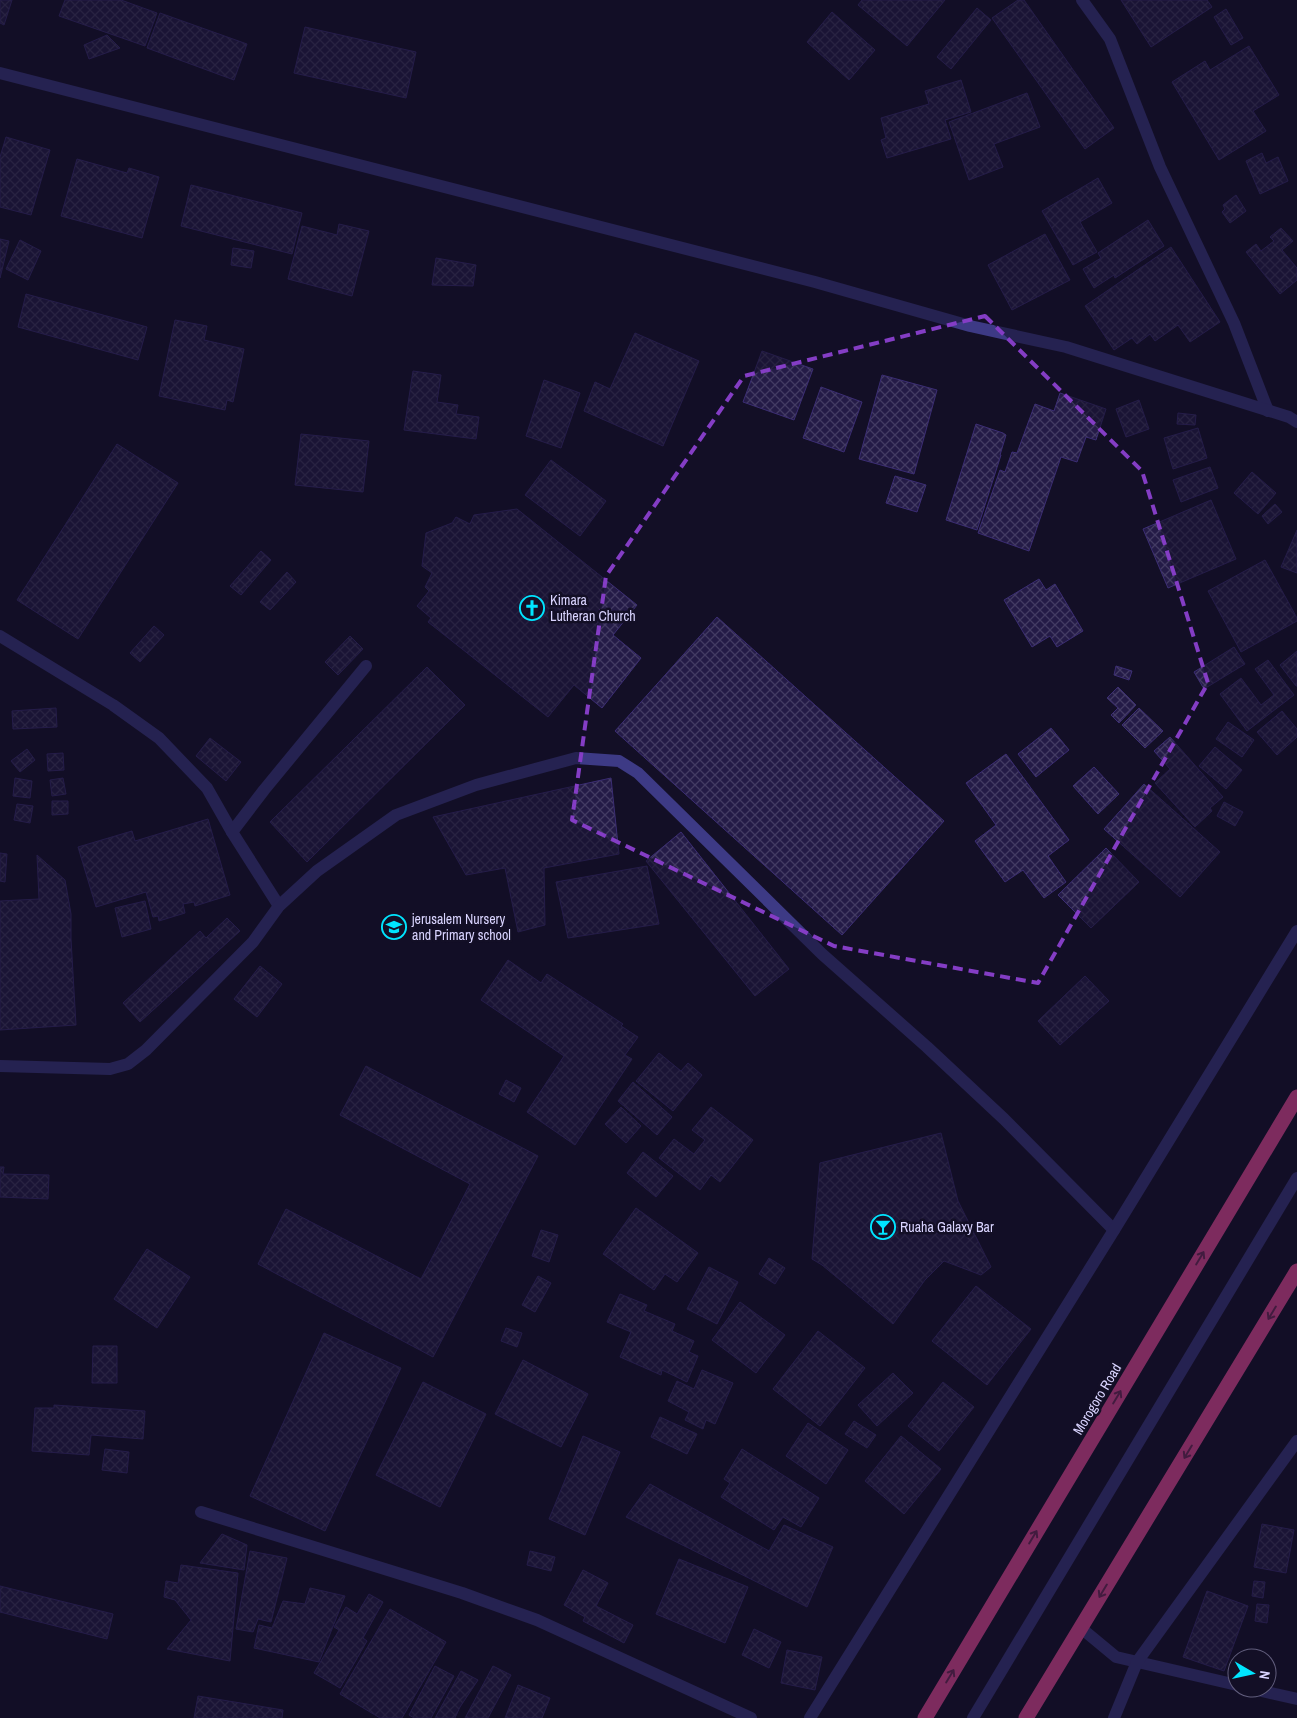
<svg xmlns="http://www.w3.org/2000/svg" width="1297" height="1718" font-family="'Archivo Narrow',sans-serif">
  <defs>
    <pattern id="building-cross-hatch" width="8" height="8" patternUnits="userSpaceOnUse" patternTransform="scale(1.25)"><rect width="8" height="8" fill="#241b47"/><path d="M0 0l8 8M0 8l8-8" fill="none" stroke="#433b63"/></pattern>
  </defs>
  <rect width="100%" height="100%" fill="#130f26"/>
  <g fill="url(#building-cross-hatch)" stroke="#3b2d73">
    <polygon points="0,0 12,0 4,25 0,23"/>
    <polygon points="65,0 121,0 157,13 145,46 59,16"/>
    <polygon points="862,0 945,0 907,46 858,5"/>
    <polygon points="1018,0 1024,0 1114,128 1085,149 992,18"/>
    <polygon points="1121,0 1207,0 1212,7 1151,47"/>
    <polygon points="977,8 991,20 951,69 937,57"/>
    <polygon points="1226,9 1243,38 1231,45 1214,17"/>
    <polygon points="832,12 875,50 849,80 807,42"/>
    <polygon points="160,13 247,44 234,80 147,48"/>
    <polygon points="305,27 416,52 406,98 294,73"/>
    <polygon points="107,35 120,48 89,59 84,45"/>
    <polygon points="1249,46 1279,95 1253,111 1266,131 1219,160 1172,82 1205,61 1210,70"/>
    <polygon points="961,80 971,112 945,120 951,139 887,158 881,140 886,138 881,118 929,104 925,91"/>
    <polygon points="1027,93 1040,127 994,144 1003,167 969,180 949,122"/>
    <polygon points="6,137 50,150 31,215 0,207 0,157"/>
    <polygon points="1262,153 1266,163 1278,157 1288,181 1260,194 1246,161"/>
    <polygon points="77,159 127,173 129,168 159,177 142,238 61,216"/>
    <polygon points="1098,178 1112,203 1080,222 1097,252 1073,265 1042,211"/>
    <polygon points="191,185 302,213 292,254 181,226"/>
    <polygon points="1236,195 1246,211 1230,223 1222,212 1225,209 1223,205"/>
    <polygon points="1148,220 1164,246 1115,278 1114,275 1094,288 1083,269 1101,258 1098,253"/>
    <polygon points="339,224 369,231 352,296 288,279 302,226 337,235"/>
    <polygon points="1281,228 1293,241 1282,250 1297,268 1297,280 1280,294 1246,252 1256,244 1261,251 1274,241 1270,237"/>
    <polygon points="1045,234 1070,280 1012,310 988,265"/>
    <polygon points="0,239 9,241 0,278"/>
    <polygon points="20,240 41,251 28,280 6,269"/>
    <polygon points="1171,247 1220,322 1190,342 1178,325 1155,341 1150,334 1137,344 1132,338 1114,350 1085,306"/>
    <polygon points="233,248 254,251 251,268 231,265"/>
    <polygon points="436,258 476,265 473,286 432,285"/>
    <polygon points="26,294 147,327 138,360 18,327"/>
    <polygon points="175,320 207,326 204,340 244,349 233,402 227,400 225,410 159,396"/>
    <polygon points="635,333 699,361 663,446 584,411 595,382 610,389"/>
    <polygon points="762,351 813,369 794,420 743,402"/>
    <polygon points="413,371 441,375 437,402 458,405 456,414 479,417 476,439 404,430"/>
    <polygon points="882,375 937,390 914,474 859,459"/>
    <polygon points="544,380 580,393 561,448 526,436"/>
    <polygon points="821,387 862,402 844,452 803,438"/>
    <polygon points="1060,393 1106,409 1096,440 1086,437 1077,462 1061,457 1029,551 978,533 1000,470 1005,472 1012,452 1017,453 1035,404 1054,411"/>
    <polygon points="1139,400 1149,429 1126,437 1116,409"/>
    <polygon points="1178,413 1196,415 1195,425 1177,424"/>
    <polygon points="976,424 1003,433 1006,435 1000,455 1001,455 977,530 946,520"/>
    <polygon points="1198,428 1207,458 1173,469 1164,438"/>
    <polygon points="301,434 369,441 363,492 295,485"/>
    <polygon points="117,444 178,483 78,639 17,600"/>
    <polygon points="551,460 606,501 580,536 525,495"/>
    <polygon points="1210,467 1218,488 1181,502 1173,480"/>
    <polygon points="1252,472 1276,493 1258,514 1234,493"/>
    <polygon points="895,476 926,485 917,512 886,503"/>
    <polygon points="1211,500 1236,559 1168,588 1143,529"/>
    <polygon points="1275,504 1282,512 1268,524 1262,516"/>
    <polygon points="517,509 637,605 613,635 641,658 602,708 574,685 548,717 428,622 431,618 417,606 429,591 425,587 432,573 422,566 426,533 452,523 456,517 470,524 474,515"/>
    <polygon points="1297,530 1297,573 1281,567"/>
    <polygon points="261,551 271,560 241,595 230,586"/>
    <polygon points="1265,560 1297,618 1297,621 1241,652 1208,591"/>
    <polygon points="287,572 296,582 270,610 260,602"/>
    <polygon points="1039,579 1046,590 1055,584 1083,631 1057,647 1050,636 1032,647 1004,600"/>
    <polygon points="717,617 944,821 842,935 615,731"/>
    <polygon points="154,626 164,635 140,662 130,653"/>
    <polygon points="350,636 363,649 338,675 325,662"/>
    <polygon points="1234,647 1245,664 1204,689 1194,672"/>
    <polygon points="1297,651 1297,686 1296,686 1280,665"/>
    <polygon points="1268,660 1294,695 1247,731 1220,694 1241,678 1261,705 1274,695 1255,669"/>
    <polygon points="1116,666 1132,671 1129,680 1114,675"/>
    <polygon points="427,667 465,705 307,862 270,822"/>
    <polygon points="1118,687 1136,705 1119,723 1111,715 1118,708 1107,698"/>
    <polygon points="56,708 57,727 13,729 12,711"/>
    <polygon points="1139,708 1163,731 1145,748 1122,725"/>
    <polygon points="1282,711 1297,729 1297,737 1277,755 1257,732"/>
    <polygon points="1228,722 1254,740 1242,757 1216,739"/>
    <polygon points="1051,728 1069,750 1036,777 1018,754"/>
    <polygon points="1170,737 1223,797 1210,808 1212,811 1195,827 1155,783 1170,769 1154,751"/>
    <polygon points="210,738 241,762 226,781 196,756"/>
    <polygon points="1215,747 1242,770 1226,789 1199,766"/>
    <polygon points="27,749 35,760 20,772 11,761"/>
    <polygon points="63,753 64,770 48,771 47,754"/>
    <polygon points="1006,754 1069,840 1048,856 1066,882 1044,898 1023,870 1005,882 975,841 996,825 966,783"/>
    <polygon points="1094,767 1119,794 1098,814 1073,786"/>
    <polygon points="15,778 32,781 30,798 13,796"/>
    <polygon points="63,778 66,794 52,796 50,780"/>
    <polygon points="611,778 619,854 544,868 545,925 518,932 505,868 466,875 433,817"/>
    <polygon points="1144,784 1220,852 1180,897 1104,829"/>
    <polygon points="52,801 68,801 68,814 52,815"/>
    <polygon points="1224,802 1243,812 1235,826 1217,816"/>
    <polygon points="17,804 33,806 30,823 14,820"/>
    <polygon points="208,819 230,895 195,906 194,902 183,904 185,913 159,921 158,916 153,917 146,892 96,907 78,847 132,831 135,841"/>
    <polygon points="681,832 789,969 755,996 646,861"/>
    <polygon points="1106,848 1139,882 1091,928 1058,895"/>
    <polygon points="0,853 7,854 5,882 0,881"/>
    <polygon points="37,855 65,880 71,914 71,939 76,1025 0,1030 0,901 39,899"/>
    <polygon points="647,866 659,924 568,938 556,882"/>
    <polygon points="145,901 151,929 122,937 115,908"/>
    <polygon points="227,918 240,931 140,1022 123,1003 200,931 206,938"/>
    <polygon points="508,960 541,983 547,974 623,1024 621,1026 638,1037 625,1055 632,1059 575,1145 527,1112 564,1056 481,1000"/>
    <polygon points="260,966 282,984 257,1017 234,999"/>
    <polygon points="1085,976 1109,1001 1060,1045 1038,1021"/>
    <polygon points="659,1053 681,1071 688,1063 702,1075 673,1111 636,1081"/>
    <polygon points="366,1066 538,1156 433,1357 258,1264 286,1209 421,1279 470,1184 340,1115"/>
    <polygon points="506,1080 521,1088 514,1102 499,1094"/>
    <polygon points="633,1082 672,1117 657,1135 618,1101"/>
    <polygon points="621,1107 641,1126 626,1143 605,1124"/>
    <polygon points="711,1107 753,1140 720,1182 711,1175 700,1190 659,1158 674,1139 694,1154 705,1140 692,1130"/>
    <polygon points="941,1133 958,1201 991,1267 981,1275 944,1261 925,1280 893,1324 822,1265 812,1259 820,1163"/>
    <polygon points="643,1152 673,1176 656,1197 627,1173"/>
    <polygon points="0,1167 4,1167 3,1174 49,1175 48,1199 0,1197"/>
    <polygon points="636,1208 698,1253 677,1282 665,1274 654,1290 603,1254"/>
    <polygon points="541,1230 558,1235 549,1262 532,1256"/>
    <polygon points="147,1249 190,1277 157,1328 114,1299"/>
    <polygon points="769,1258 785,1268 775,1284 759,1274"/>
    <polygon points="709,1267 738,1282 717,1324 687,1309"/>
    <polygon points="538,1276 551,1283 535,1312 522,1305"/>
    <polygon points="976,1286 1031,1329 987,1385 932,1341"/>
    <polygon points="620,1294 647,1305 644,1311 675,1324 672,1331 694,1341 689,1352 698,1356 687,1382 662,1370 661,1375 620,1357 631,1332 607,1322"/>
    <polygon points="740,1302 785,1335 756,1373 712,1340"/>
    <polygon points="506,1328 522,1333 517,1347 501,1341"/>
    <polygon points="818,1331 865,1368 820,1426 773,1389"/>
    <polygon points="324,1333 401,1368 325,1531 250,1496"/>
    <polygon points="93,1346 117,1346 117,1383 92,1383"/>
    <polygon points="523,1360 588,1394 561,1447 495,1414"/>
    <polygon points="702,1370 733,1383 715,1424 706,1420 703,1429 685,1420 689,1412 668,1401 677,1381 694,1389"/>
    <polygon points="893,1373 913,1393 877,1426 858,1405"/>
    <polygon points="423,1382 486,1414 440,1507 376,1475"/>
    <polygon points="943,1382 974,1407 939,1451 908,1426"/>
    <polygon points="54,1405 145,1411 143,1439 91,1435 89,1455 32,1451 35,1408 54,1408"/>
    <polygon points="660,1417 697,1434 687,1454 651,1437"/>
    <polygon points="854,1421 876,1435 867,1448 845,1434"/>
    <polygon points="808,1423 848,1450 826,1484 786,1456"/>
    <polygon points="583,1436 620,1452 585,1535 549,1519"/>
    <polygon points="901,1436 941,1469 904,1514 865,1481"/>
    <polygon points="105,1449 129,1452 127,1473 102,1470"/>
    <polygon points="742,1449 819,1498 801,1527 783,1517 774,1530 721,1497 730,1483 724,1479"/>
    <polygon points="650,1484 769,1551 784,1525 833,1547 807,1607 626,1517"/>
    <polygon points="1262,1524 1294,1530 1286,1573 1254,1567"/>
    <polygon points="222,1534 247,1545 244,1570 200,1563"/>
    <polygon points="250,1551 287,1558 271,1622 258,1619 253,1632 236,1629"/>
    <polygon points="530,1551 555,1557 551,1571 527,1565"/>
    <polygon points="679,1559 748,1587 725,1643 656,1614"/>
    <polygon points="181,1565 238,1573 230,1661 167,1649 191,1620 175,1600 164,1597 166,1581 178,1583"/>
    <polygon points="583,1570 608,1583 596,1606 633,1625 624,1643 583,1621 585,1617 564,1605"/>
    <polygon points="1254,1581 1265,1582 1263,1598 1252,1596"/>
    <polygon points="0,1586 113,1614 107,1639 0,1612"/>
    <polygon points="310,1588 345,1596 319,1662 254,1648 259,1625 272,1628 283,1601 305,1604"/>
    <polygon points="1207,1591 1248,1606 1224,1671 1183,1657"/>
    <polygon points="369,1594 383,1602 363,1638 367,1641 340,1688 314,1673 339,1630 334,1627 346,1607 357,1614"/>
    <polygon points="1257,1604 1269,1605 1267,1623 1255,1621"/>
    <polygon points="390,1609 446,1642 402,1718 380,1718 340,1694"/>
    <polygon points="754,1629 781,1642 769,1668 742,1655"/>
    <polygon points="787,1650 822,1657 815,1690 781,1683"/>
    <polygon points="435,1666 454,1676 431,1718 414,1718 409,1715"/>
    <polygon points="493,1666 511,1675 488,1718 465,1718"/>
    <polygon points="461,1671 478,1680 460,1707 455,1718 435,1718"/>
    <polygon points="518,1685 550,1698 542,1718 505,1718"/>
    <polygon points="198,1696 283,1710 282,1718 194,1718"/>
  </g>
  <g fill="none" stroke-linecap="round" stroke-linejoin="round">
    <g stroke="#3d3a85" stroke-width="12">
      <polyline points="0,636 113,705 159,738 207,788 232,832"/>
      <polyline points="279,906 232,832 264,790 366,666"/>
      <polyline points="0,1066 110,1069 128,1064 146,1050 253,942 279,906 317,871 396,815 476,785 576,758 619,761 638,773 822,954 927,1047 1004,1119 1114,1230"/>
      <polyline points="973,1718 1297,1178"/>
    </g>
    <g stroke="#3d3a85" stroke-width="12">
      <polyline points="1082,0 1110,39 1160,167 1234,323 1268,411"/>
      <polyline points="0,73 815,282 970,326 1066,347 1289,417 1297,422"/>
      <polyline points="201,1512 462,1593 537,1620 751,1718"/>
      <polyline points="1081,1628 1116,1657 1237,1685"/>
      <polyline points="1249,1688 1297,1699"/>
      <polyline points="810,1718 1114,1230 1297,931"/>
      <polyline points="1114,1718 1137,1662 1297,1441"/>
    </g>
    <g stroke="#ff4fa3" stroke-width="15">
      <polyline points="925,1718 1297,1097"/>
      <polyline points="1026,1718 1297,1271"/>
    </g>
  </g>
  <defs><path id="oneway-shaft" d="M-6 0H5M1.5-3L5.5 0L1.5 3" fill="none" stroke-width="1.6" stroke-linecap="round" stroke-linejoin="round" transform="scale(1.25)"/></defs>
  <g stroke="#7d2c5e">
    <use href="#oneway-shaft" transform="translate(1200 1258) rotate(-59)"/>
    <use href="#oneway-shaft" transform="translate(1272 1313) rotate(121)"/>
    <use href="#oneway-shaft" transform="translate(1117 1397) rotate(-59)"/>
    <use href="#oneway-shaft" transform="translate(1188 1452) rotate(121)"/>
    <use href="#oneway-shaft" transform="translate(1033 1537) rotate(-59)"/>
    <use href="#oneway-shaft" transform="translate(1103 1591) rotate(121)"/>
    <use href="#oneway-shaft" transform="translate(950 1676) rotate(-59)"/>
  </g>
  <path d="M0 0H1297V1718H0ZM985,316l157,155 66,212 -170,300 -204,-37 -262,-126 34,-244 138,-200z" fill="#130f26" fill-opacity=".55" fill-rule="evenodd"/>
  <path fill="none" stroke="#843dc5" stroke-width="4" stroke-dasharray="10 6" stroke-linejoin="round" d="M985,316l157,155 66,212 -170,300 -204,-37 -262,-126 34,-244 138,-200z"/>
  <defs>
    <symbol id="church-ring" viewBox="-11 -11 22 22"><circle r="9.5" fill="#130f26" stroke="#00e5ff" stroke-width="1.5"/><path d="M-1.2-6h2.4v3.5h3.3v2.4h-3.3V6h-2.4V-.1h-3.3v-2.4h3.3Z" fill="#00e5ff"/></symbol>
    <symbol id="school-ring" viewBox="-11 -11 22 22"><circle r="9.5" fill="#130f26" stroke="#00e5ff" stroke-width="1.5"/><path d="M0-5L7-2L0 1L-7-2ZM-4 1L0 2.5L4 1V4Q0 6-4 4Z" fill="#00e5ff"/></symbol>
    <symbol id="bar-ring" viewBox="-11 -11 22 22"><circle r="9.5" fill="#130f26" stroke="#00e5ff" stroke-width="1.5"/><path d="M-6-5H6L.8 .8V4.5H3.5V6h-7V4.5H-.8V.8Z" fill="#00e5ff"/></symbol>
  </defs>
  <g fill-rule="evenodd">
    <use href="#church-ring" x="518" y="594" width="28" height="28"/>
    <use href="#school-ring" x="380" y="913" width="28" height="28"/>
    <use href="#bar-ring" x="869" y="1213" width="28" height="28"/>
  </g>
  <g text-anchor="middle" stroke-width="5" stroke-linejoin="round" paint-order="stroke">
    <g font-size="14" fill="#d9d4ff" stroke="#130f26" text-anchor="start">
      <text x="550" y="605">Kimara<tspan x="550" dy="16">Lutheran Church</tspan></text>
      <text x="412" y="924">jerusalem Nursery<tspan x="412" dy="16">and Primary school</tspan></text>
      <text x="900" y="1232">Ruaha Galaxy Bar</text>
    </g>
    <g font-size="14" fill="#d9d4ff" stroke="#130f26">
      <text transform="translate(1097 1399) rotate(-59)" y="5">Morogoro Road</text>
    </g>
  </g>
  <g transform="translate(1252 1673) rotate(99)"><circle r="24" fill="#130f26" stroke="#625e7d"/>
  <path d="M0-4L9 19L0 12L-9 19Z" fill="#00e5ff"/>
  <text y="-8" font-size="14" font-weight="bold" text-anchor="middle" fill="#d9d4ff">N</text>
  </g>
</svg>
